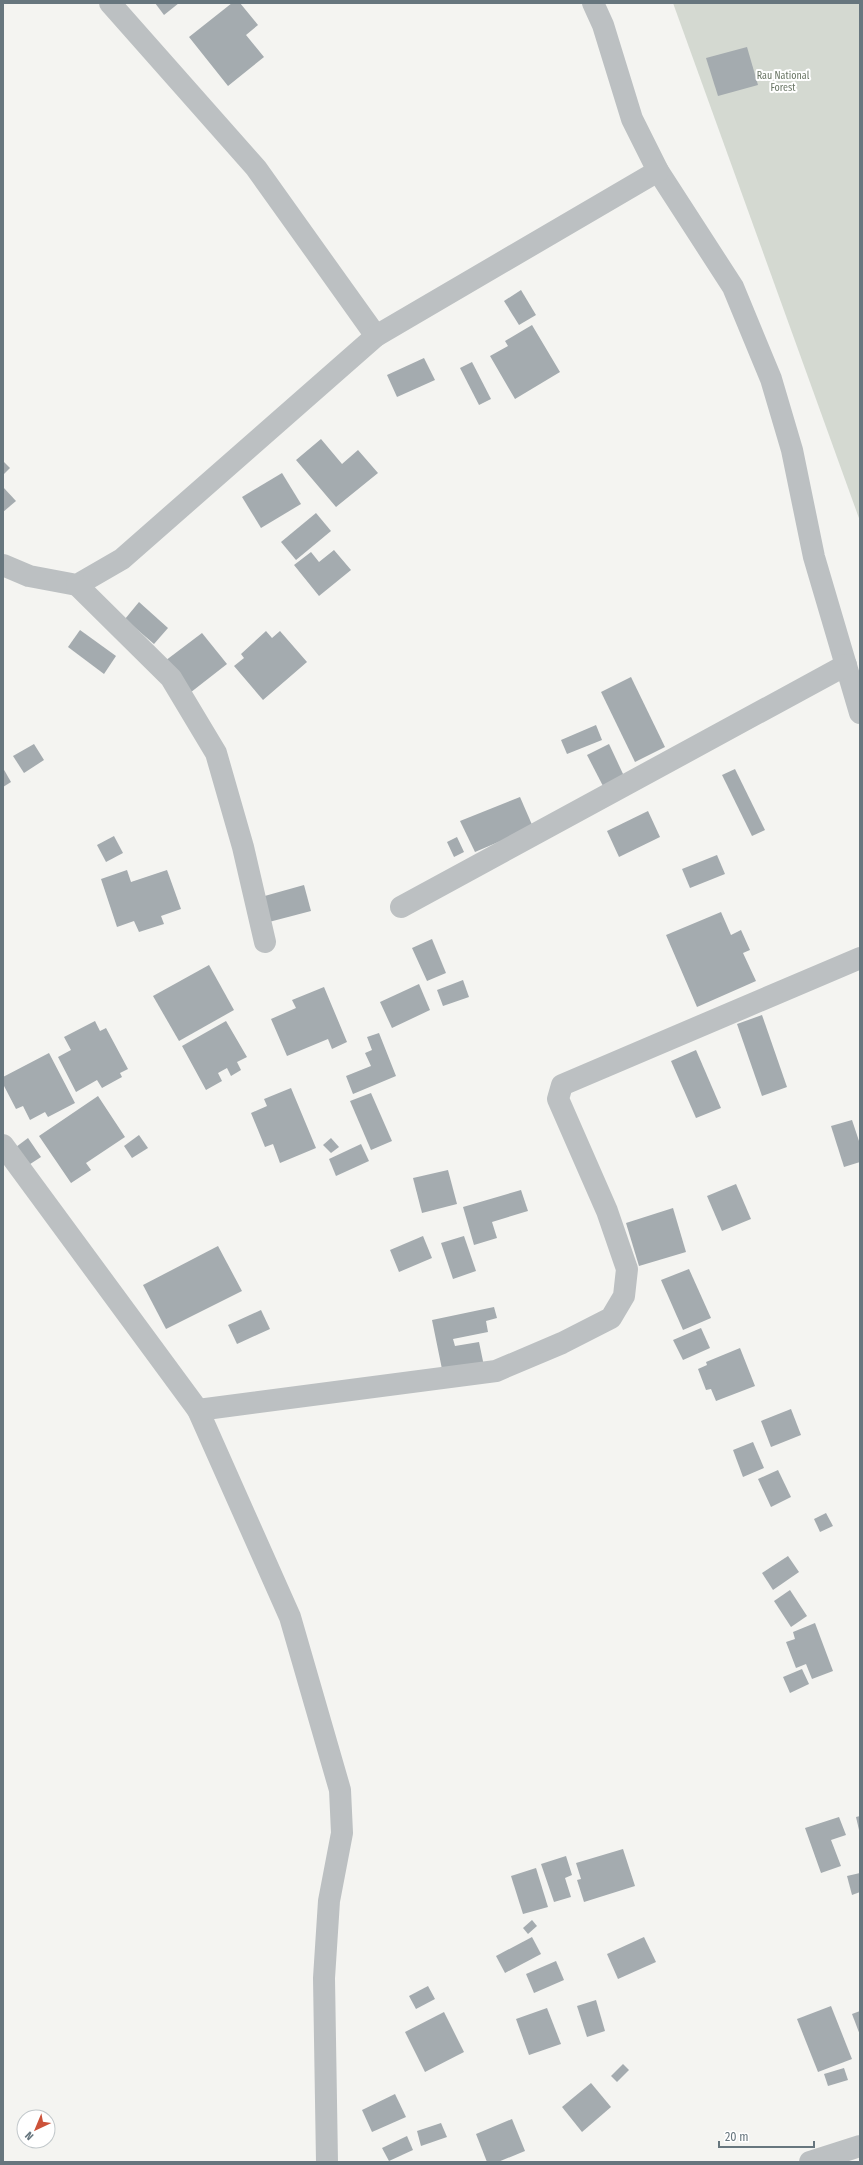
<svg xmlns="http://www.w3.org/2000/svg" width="863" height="2165" font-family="'Fira Sans Condensed',sans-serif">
  <rect width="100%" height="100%" fill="#f4f4f1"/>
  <polygon fill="#d4d9d1" points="673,3 860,3 860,521"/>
  <g fill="#a4abaf">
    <polygon points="155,3 179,3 164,15"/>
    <polygon points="232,3 240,3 258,25 246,35 264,57 228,86 189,37"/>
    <polygon points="747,47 758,85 718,96 706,58"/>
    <polygon points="521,290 536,315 519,325 504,301"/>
    <polygon points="532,325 560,372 515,399 490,356 508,346 505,341"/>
    <polygon points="424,358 435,380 397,397 387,375"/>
    <polygon points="472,362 491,399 479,405 460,368"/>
    <polygon points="321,439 342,464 358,450 378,473 336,507 296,460"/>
    <polygon points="3,461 10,468 4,474 3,473"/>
    <polygon points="282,473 301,504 261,528 242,497"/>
    <polygon points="3,487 16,501 3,512"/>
    <polygon points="316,513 331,531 296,560 281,542"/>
    <polygon points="334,550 351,570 319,596 294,565 311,552 319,562"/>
    <polygon points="139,602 168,628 154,644 125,619"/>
    <polygon points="80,630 116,656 104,674 68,647"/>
    <polygon points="266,631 272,638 280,631 307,662 263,700 234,666 244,658 241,654"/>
    <polygon points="202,633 227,664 186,696 161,664"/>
    <polygon points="631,677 665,747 635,762 601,692"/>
    <polygon points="596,725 602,740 567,754 561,740"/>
    <polygon points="34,744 44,760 24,773 13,756"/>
    <polygon points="609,744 624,776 603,786 587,755"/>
    <polygon points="3,768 11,782 3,787"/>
    <polygon points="735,769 765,830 752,836 722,775"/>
    <polygon points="520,797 533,827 475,852 460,821"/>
    <polygon points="648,811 660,837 619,857 607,831"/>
    <polygon points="114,836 123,853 106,862 97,845"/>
    <polygon points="457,837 464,852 454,857 447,842"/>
    <polygon points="717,855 725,874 690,888 682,869"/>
    <polygon points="127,870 131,882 167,870 181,909 161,916 164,924 139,932 134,921 117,927 101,879"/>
    <polygon points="304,885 311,911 269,922 261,897"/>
    <polygon points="721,912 731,935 741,930 750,950 743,953 756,981 697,1007 666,935"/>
    <polygon points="432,939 446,973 427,981 412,948"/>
    <polygon points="209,965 234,1010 179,1041 153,996"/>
    <polygon points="463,980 469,997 443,1006 437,990"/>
    <polygon points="419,984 430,1010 392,1028 380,1002"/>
    <polygon points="324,987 347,1042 332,1049 328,1039 287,1056 271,1019 296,1008 292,1000"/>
    <polygon points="762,1015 787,1087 762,1096 737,1024"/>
    <polygon points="95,1021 100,1031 106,1028 128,1069 120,1073 122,1077 102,1088 97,1080 76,1092 58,1057 71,1050 64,1037"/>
    <polygon points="226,1021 247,1057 237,1062 241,1070 231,1076 227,1068 218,1073 222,1081 206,1090 182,1046"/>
    <polygon points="379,1033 396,1076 353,1094 346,1076 371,1066 365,1053 372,1050 367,1037"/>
    <polygon points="696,1050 721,1108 696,1118 671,1061"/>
    <polygon points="49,1053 75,1103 48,1117 45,1112 30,1120 23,1106 16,1109 3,1084 3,1077"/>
    <polygon points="291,1088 316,1148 280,1163 273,1144 265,1147 251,1113 267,1106 264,1099"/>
    <polygon points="371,1093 392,1141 371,1150 350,1101"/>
    <polygon points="98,1096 125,1137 86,1163 91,1170 71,1183 39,1136"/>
    <polygon points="852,1120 860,1144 860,1162 844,1167 831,1126"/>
    <polygon points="139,1135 148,1148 132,1158 124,1146"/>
    <polygon points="28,1138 41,1157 24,1168 12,1150"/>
    <polygon points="331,1138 339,1147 331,1153 323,1145"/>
    <polygon points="361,1144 369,1161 336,1176 329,1159"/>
    <polygon points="448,1170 457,1204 422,1213 413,1178"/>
    <polygon points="736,1184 751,1219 722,1231 707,1196"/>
    <polygon points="521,1190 528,1211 492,1222 497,1238 474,1245 463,1207"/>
    <polygon points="673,1208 686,1252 639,1266 626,1223"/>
    <polygon points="423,1236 432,1258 399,1272 390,1250"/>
    <polygon points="464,1236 476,1271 453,1279 441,1243"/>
    <polygon points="218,1246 242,1291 166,1329 143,1285"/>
    <polygon points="689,1269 711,1318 683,1330 661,1280"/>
    <polygon points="494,1307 497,1318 486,1321 488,1332 453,1339 455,1346 479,1342 484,1366 443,1374 432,1320"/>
    <polygon points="261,1310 270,1329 237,1344 228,1325"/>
    <polygon points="701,1328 710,1348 683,1360 673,1340"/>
    <polygon points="740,1348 755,1386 716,1401 711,1389 706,1390 698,1369 707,1365 706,1362"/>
    <polygon points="791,1409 801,1435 771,1447 761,1421"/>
    <polygon points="753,1442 764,1468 743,1477 733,1450"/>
    <polygon points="778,1470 791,1497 771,1507 758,1479"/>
    <polygon points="826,1513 833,1526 820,1532 814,1519"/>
    <polygon points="788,1556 799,1572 773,1590 762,1573"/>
    <polygon points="790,1590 807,1616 791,1627 774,1601"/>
    <polygon points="815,1623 833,1671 812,1679 806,1664 796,1668 786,1642 795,1639 793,1632"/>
    <polygon points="802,1669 809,1684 790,1693 783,1677"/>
    <polygon points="860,1816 860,1830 859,1830 856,1817"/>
    <polygon points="839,1817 846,1835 831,1840 841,1866 821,1873 805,1828"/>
    <polygon points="623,1849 635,1886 584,1902 577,1880 581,1879 576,1863"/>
    <polygon points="566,1856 572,1875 565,1878 571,1897 554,1902 541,1864"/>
    <polygon points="536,1868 548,1907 523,1914 511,1876"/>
    <polygon points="860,1873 860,1892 852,1895 847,1876"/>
    <polygon points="532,1920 537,1926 528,1934 523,1928"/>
    <polygon points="532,1937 541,1954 505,1973 496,1956"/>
    <polygon points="644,1937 656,1962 618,1979 607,1954"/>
    <polygon points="556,1961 564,1980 534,1993 526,1974"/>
    <polygon points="428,1986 435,1999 416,2009 409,1996"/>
    <polygon points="596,2000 605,2031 587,2037 577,2006"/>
    <polygon points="831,2006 852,2059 818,2072 797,2019"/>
    <polygon points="547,2008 561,2044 529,2055 516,2019"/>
    <polygon points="860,2011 860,2035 852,2014"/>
    <polygon points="444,2012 464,2052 425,2072 405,2032"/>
    <polygon points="623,2064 629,2070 617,2082 611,2076"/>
    <polygon points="844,2068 848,2080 828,2086 824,2074"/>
    <polygon points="591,2083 611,2107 582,2132 562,2107"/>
    <polygon points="395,2094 406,2117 372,2132 362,2110"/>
    <polygon points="512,2119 525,2151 498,2162 487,2162 476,2134"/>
    <polygon points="441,2123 447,2137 421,2146 417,2131"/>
    <polygon points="407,2136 413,2150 389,2161 382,2148"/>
  </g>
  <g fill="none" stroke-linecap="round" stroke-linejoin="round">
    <g stroke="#bcc0c2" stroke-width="22">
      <polyline points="110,3 256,168 376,336"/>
      <polyline points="593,3 603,25 632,119 658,171 733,287 771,379 792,450 814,557 860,713"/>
      <polyline points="3,565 29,576 77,585 122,559 376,336 658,171"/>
      <polyline points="77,585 171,678 216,753 243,847 265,942"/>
      <polyline points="401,907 846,665"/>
      <polyline points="3,1145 198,1410 290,1617 340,1790 342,1833 329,1901 324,1978 327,2162"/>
      <polyline points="198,1410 496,1371 562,1343 611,1318 624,1296 627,1269 607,1211 558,1099 562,1085 860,958"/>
      <polyline points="810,2162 860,2146"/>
    </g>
  </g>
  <g text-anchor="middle" stroke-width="4" stroke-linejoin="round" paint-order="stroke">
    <g font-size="10" fill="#6a7665" stroke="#fff">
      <text x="783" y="79">Rau National<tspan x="783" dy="12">Forest</tspan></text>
    </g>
  </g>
  <rect width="863" height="2165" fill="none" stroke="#67767e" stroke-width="8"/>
  <g transform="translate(36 2129) rotate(224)"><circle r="19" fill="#ffffff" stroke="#c2c8cb"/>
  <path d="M0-3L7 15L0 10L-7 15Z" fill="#cc5239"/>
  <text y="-6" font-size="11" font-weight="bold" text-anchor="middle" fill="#67767e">N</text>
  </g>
  <path d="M719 2141v6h95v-6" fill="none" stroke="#67767e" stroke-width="2"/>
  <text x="725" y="2141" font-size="12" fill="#67767e" stroke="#ffffff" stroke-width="3" paint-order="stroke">20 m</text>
</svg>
